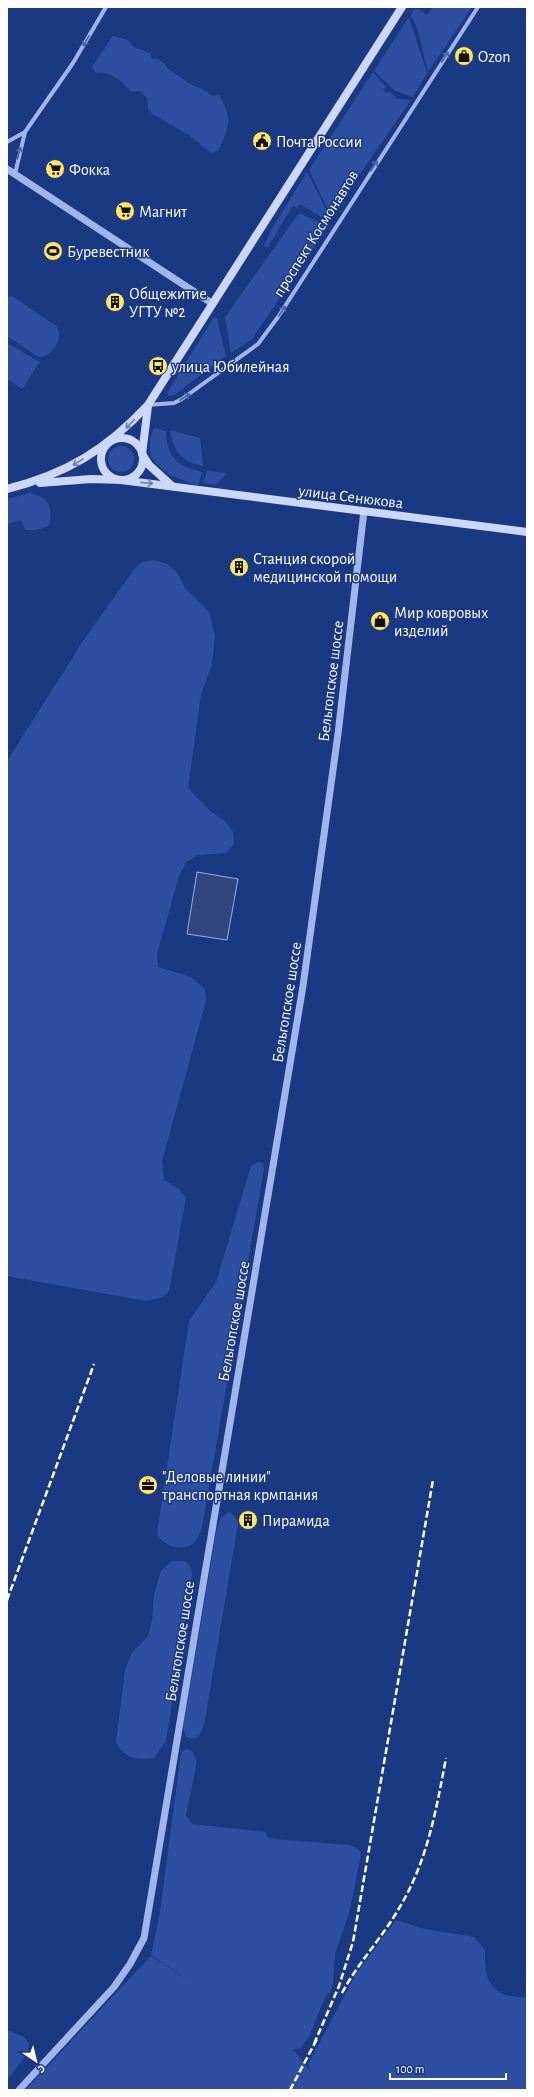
<svg xmlns="http://www.w3.org/2000/svg" width="534" height="2097" font-family="'Alegreya Sans',sans-serif">
  <rect width="100%" height="100%" fill="#1b3882"/>
  <g fill="#2e4fa1">
    <polygon points="433,7 472,7 428,72 417,27 411,17 413,10 418,9 427,15"/>
    <polygon points="409,17 427,73 413,97 394,90 374,71"/>
    <path d="M113,36l15,4 6,7 16,6 2,6 4,-1 9,6 2,4 23,16 12,5 11,7 6,-1c14,23 10,33 -1,56l-7,2 -22,-18 -35,-20 -6,-6 -1,-11 -7,-7 -9,1c-8,-10 -21,-22 -35,-19l-4,-6z"/>
    <polygon points="373,72 386,87 383,89 386,93 389,91 397,99 411,100 331,216 309,170"/>
    <polygon points="307,172 330,217 328,221 300,204 297,208 293,206 267,248 264,246 271,230"/>
    <polygon points="299,213 328,226 252,339 231,353 225,317"/>
    <path d="M12,296l44,30c9,11 -4,32 -18,31l-31,-21v-39z"/>
    <polygon points="214,317 217,319 226,356 173,396 169,396 167,393"/>
    <polygon points="7,343 40,362 22,389 7,379"/>
    <path d="M154,428l12,3c1,27 11,35 36,41l-4,13c-28,-8 -60,-21 -44,-57z"/>
    <path d="M170,430l30,8 3,28c-20,-3 -30,-15 -33,-36z"/>
    <circle cx="121" cy="459" r="13"/>
    <polygon points="207,471 227,473 216,485 203,483"/>
    <path d="M30,493c19,4 23,14 19,33l-12,4h-12l-4,-10 -14,4v-25z"/>
    <polygon points="153,560 168,564 178,574 185,588 209,612 215,636 212,664 201,694 188,788 210,811 225,821 233,832 234,844 226,853 198,855 186,862 179,876 157,954 158,967 191,977 205,989 206,1001 162,1161 164,1180 179,1189 186,1198 169,1291 163,1297 146,1301 7,1276 7,761 85,638 135,568 142,562"/>
    <path d="M258,1162l5,1 1,6 -62,358c-1,4 -3,9 -5,12 -11,15 -32,9 -40,-5l32,-213 27,-39 35,-116z"/>
    <polygon points="229,1512 235,1516 238,1524 204,1725 200,1735 194,1739 186,1737 183,1728 217,1528 221,1518"/>
    <path d="M172,1561h13l6,6 1,7 -26,167 -12,17c-18,2 -30,1 -38,-16l9,-72 7,-17 16,-17 4,-15 2,-27 7,-23z"/>
    <path d="M186,1749l6,2 5,11 -11,53 6,9 74,8 1,5 7,2 76,6 8,4 3,5 -11,56 -15,44 -2,29 -2,8 -6,6 -16,40 -10,12h-6l18,23 -3,-8 48,-90 40,-54 28,9 50,8 11,13c0,19 0,36 20,45 7,2 15,1 22,3v92h-502l126,-134 44,28 -44,-29 9,-43 21,-159z"/>
    <polygon points="7,2030 24,2037 29,2043 27,2054 7,2080"/>
  </g>
  <polygon fill="#31467d" stroke="#93aeec" points="197,872 238,879 227,940 187,934"/>
  <g fill="none" stroke-linecap="round" stroke-linejoin="round">
    <g stroke="#a0b6ea" stroke-width="4">
      <polyline points="7,142 25,132"/>
      <polyline points="15,174 25,132 73,63 106,7"/>
      <polyline points="148,405 174,403 182,399 258,344 278,317 478,7"/>
    </g>
    <g stroke="#a0b6ea" stroke-width="7">
      <polyline points="7,169 213,304"/>
      <polyline points="19,2090 114,1987 130,1964 144,1938 303,986 338,734 364,511"/>
    </g>
    <g stroke="#ccd8f8" stroke-width="8">
      <polyline points="148,406 142,454 149,465 172,486"/>
      <circle cx="122" cy="459" r="21"/>
      <polyline points="40,483 91,479 121,480 527,532"/>
      <path d="M7,489c59,-15 99,-39 141,-84l254,-398"/>
    </g>
    <g stroke="#fff" stroke-width="2.5" stroke-dasharray="7 3" stroke-linecap="butt">
      <polyline points="7,1600 94,1364"/>
      <path d="M342,1993c16,-30 39,-54 56,-83 29,-47 38,-99 48,-152"/>
      <polyline points="314,2044 339,1986 353,1942 433,1480"/>
      <polyline points="290,2090 317,2039"/>
    </g>
  </g>
  <defs><path id="oneway-shaft" d="M-6 0H5M1.5-3L5.5 0L1.5 3" fill="none" stroke-width="1.6" stroke-linecap="round" stroke-linejoin="round"/></defs>
  <g stroke="#4a64a6">
    <use href="#oneway-shaft" transform="translate(86 41) rotate(120)"/>
    <use href="#oneway-shaft" transform="translate(445 57) rotate(-57)"/>
    <use href="#oneway-shaft" transform="translate(19 153) rotate(-74)"/>
    <use href="#oneway-shaft" transform="translate(374 166) rotate(-57)"/>
    <use href="#oneway-shaft" transform="translate(282 311) rotate(-57)"/>
    <use href="#oneway-shaft" transform="translate(185 397) rotate(-33)"/>
  </g>
  <g stroke="#6b80b7">
    <use href="#oneway-shaft" transform="translate(130 424) rotate(134)"/>
    <use href="#oneway-shaft" transform="translate(78 462) rotate(148)"/>
    <use href="#oneway-shaft" transform="translate(147 483) rotate(6)"/>
  </g>
  <defs>
    <symbol id="shop-disc" viewBox="-11 -11 22 22"><circle r="9.5" fill="#fce75d" stroke="#1b3882"/><path d="M-5-2.5h2.3a2.7 3.5 0 0 1 5.4 0H5L5.5 6h-11ZM-1.5-2.5h3a1.5 2.3 0 0 0-3 0Z" fill="#111"/></symbol>
    <symbol id="civic-disc" viewBox="-11 -11 22 22"><circle r="9.5" fill="#fce75d" stroke="#1b3882"/><path d="M-.6-6.5H3V-4.5H.6V-3L4-1V1h2V6H-6V1h2V-1L-.6-3ZM-1.2 2.5V6h2.4V2.5Z" fill="#111"/></symbol>
    <symbol id="supermarket-disc" viewBox="-11 -11 22 22"><circle r="9.5" fill="#fce75d" stroke="#1b3882"/><path d="M-6-5.5h2.5l.6 2H6L4.5 2H-2.5L-4.4-4H-6ZM-1.5 3.2a1.3 1.3 0 1 0 .1 0ZM3 3.2a1.3 1.3 0 1 0 .1 0Z" fill="#111"/></symbol>
    <symbol id="stadium-disc" viewBox="-11 -11 22 22"><circle r="9.5" fill="#fce75d" stroke="#1b3882"/><path d="M0-5a6.5 5 0 1 0 0 10a6.5 5 0 1 0 0-10ZM-3.5-1.8h7v3.6h-7Z" fill="#111"/></symbol>
    <symbol id="building-disc" viewBox="-11 -11 22 22"><circle r="9.5" fill="#fce75d" stroke="#1b3882"/><path d="M-4-6H4V6H1V3H-1V6H-4ZM-2.5-4.3h1.7v1.8h-1.7ZM.8-4.3h1.7v1.8H.8ZM-2.5-1h1.7V.8h-1.7ZM.8-1h1.7V.8H.8Z" fill="#111"/></symbol>
    <symbol id="bus-disc" viewBox="-11 -11 22 22"><circle r="9.5" fill="#fce75d" stroke="#1b3882"/><path d="M-5-6H5V4H4V6H2V4H-2V6H-4V4H-5ZM-3.5-4V0h7V-4ZM-3.5 1.2v1.5H-2V1.2ZM2 1.2v1.5H3.5V1.2Z" fill="#111"/></symbol>
    <symbol id="office-disc" viewBox="-11 -11 22 22"><circle r="9.5" fill="#fce75d" stroke="#1b3882"/><path d="M-6-3h4V-5.5h4V-3h4V5H-6ZM-1-4.5V-3h2v-1.5ZM-6 0V1H6V0Z" fill="#111"/></symbol>
  </defs>
  <g fill-rule="evenodd">
    <use href="#shop-disc" x="453" y="45" width="22" height="22"/>
    <use href="#civic-disc" x="251" y="130" width="22" height="22"/>
    <use href="#supermarket-disc" x="44" y="158" width="22" height="22"/>
    <use href="#supermarket-disc" x="114" y="200" width="22" height="22"/>
    <use href="#stadium-disc" x="42" y="240" width="22" height="22"/>
    <use href="#building-disc" x="104" y="291" width="22" height="22"/>
    <use href="#bus-disc" x="147" y="355" width="22" height="22"/>
    <use href="#building-disc" x="228" y="556" width="22" height="22"/>
    <use href="#shop-disc" x="369" y="610" width="22" height="22"/>
    <use href="#office-disc" x="137" y="1474" width="22" height="22"/>
    <use href="#building-disc" x="237" y="1509" width="22" height="22"/>
  </g>
  <g text-anchor="middle" stroke-width="3" stroke-linejoin="round" paint-order="stroke">
    <g font-size="16" fill="#fff" stroke="#1b3882" text-anchor="start">
      <text x="478" y="62">Ozon</text>
      <text x="276" y="147">Почта России</text>
      <text x="69" y="175">Фокка</text>
      <text x="139" y="217">Магнит</text>
      <text x="67" y="257">Буревестник</text>
      <text x="129" y="299">Общежитие<tspan x="129" dy="18">УГТУ №2</tspan></text>
      <text x="172" y="372">улица Юбилейная</text>
      <text x="253" y="564">Станция скорой<tspan x="253" dy="18">медицинской помощи</tspan></text>
      <text x="394" y="618">Мир ковровых<tspan x="394" dy="18">изделий</tspan></text>
      <text x="162" y="1482">"Деловые линии"<tspan x="162" dy="18">транспортная крмпания</tspan></text>
      <text x="262" y="1526">Пирамида</text>
    </g>
    <g font-size="16" fill="#fff" stroke="#1b3882">
      <text transform="translate(315 233) rotate(-58)" y="6">проспект Космонавтов</text>
      <text transform="translate(351 496) rotate(7)" y="6">улица Сенюкова</text>
      <text transform="translate(330 681) rotate(-83)" y="6">Бельгопское шоссе</text>
      <text transform="translate(286 1002) rotate(-81)" y="6">Бельгопское шоссе</text>
      <text transform="translate(233 1321) rotate(-80)" y="6">Бельгопское шоссе</text>
      <text transform="translate(179 1641) rotate(-81)" y="6">Бельгопское шоссе</text>
    </g>
  </g>
  <rect width="534" height="2097" fill="none" stroke="#ffffff" stroke-width="16"/>
  <g transform="translate(36 2061) rotate(145)" stroke="#1b3882" stroke-width="3" paint-order="stroke">
  <path d="M0-3L7 15L0 10L-7 15Z" fill="#ffffff"/>
  <text y="-6" font-size="11" font-weight="bold" text-anchor="middle" fill="#ffffff">С</text>
  </g>
  <path d="M390 2073v6h116v-6" fill="none" stroke="#ffffff" stroke-width="2"/>
  <text x="396" y="2073" font-size="12" fill="#ffffff" stroke="#1b3882" stroke-width="3" paint-order="stroke">100 m</text>
</svg>
